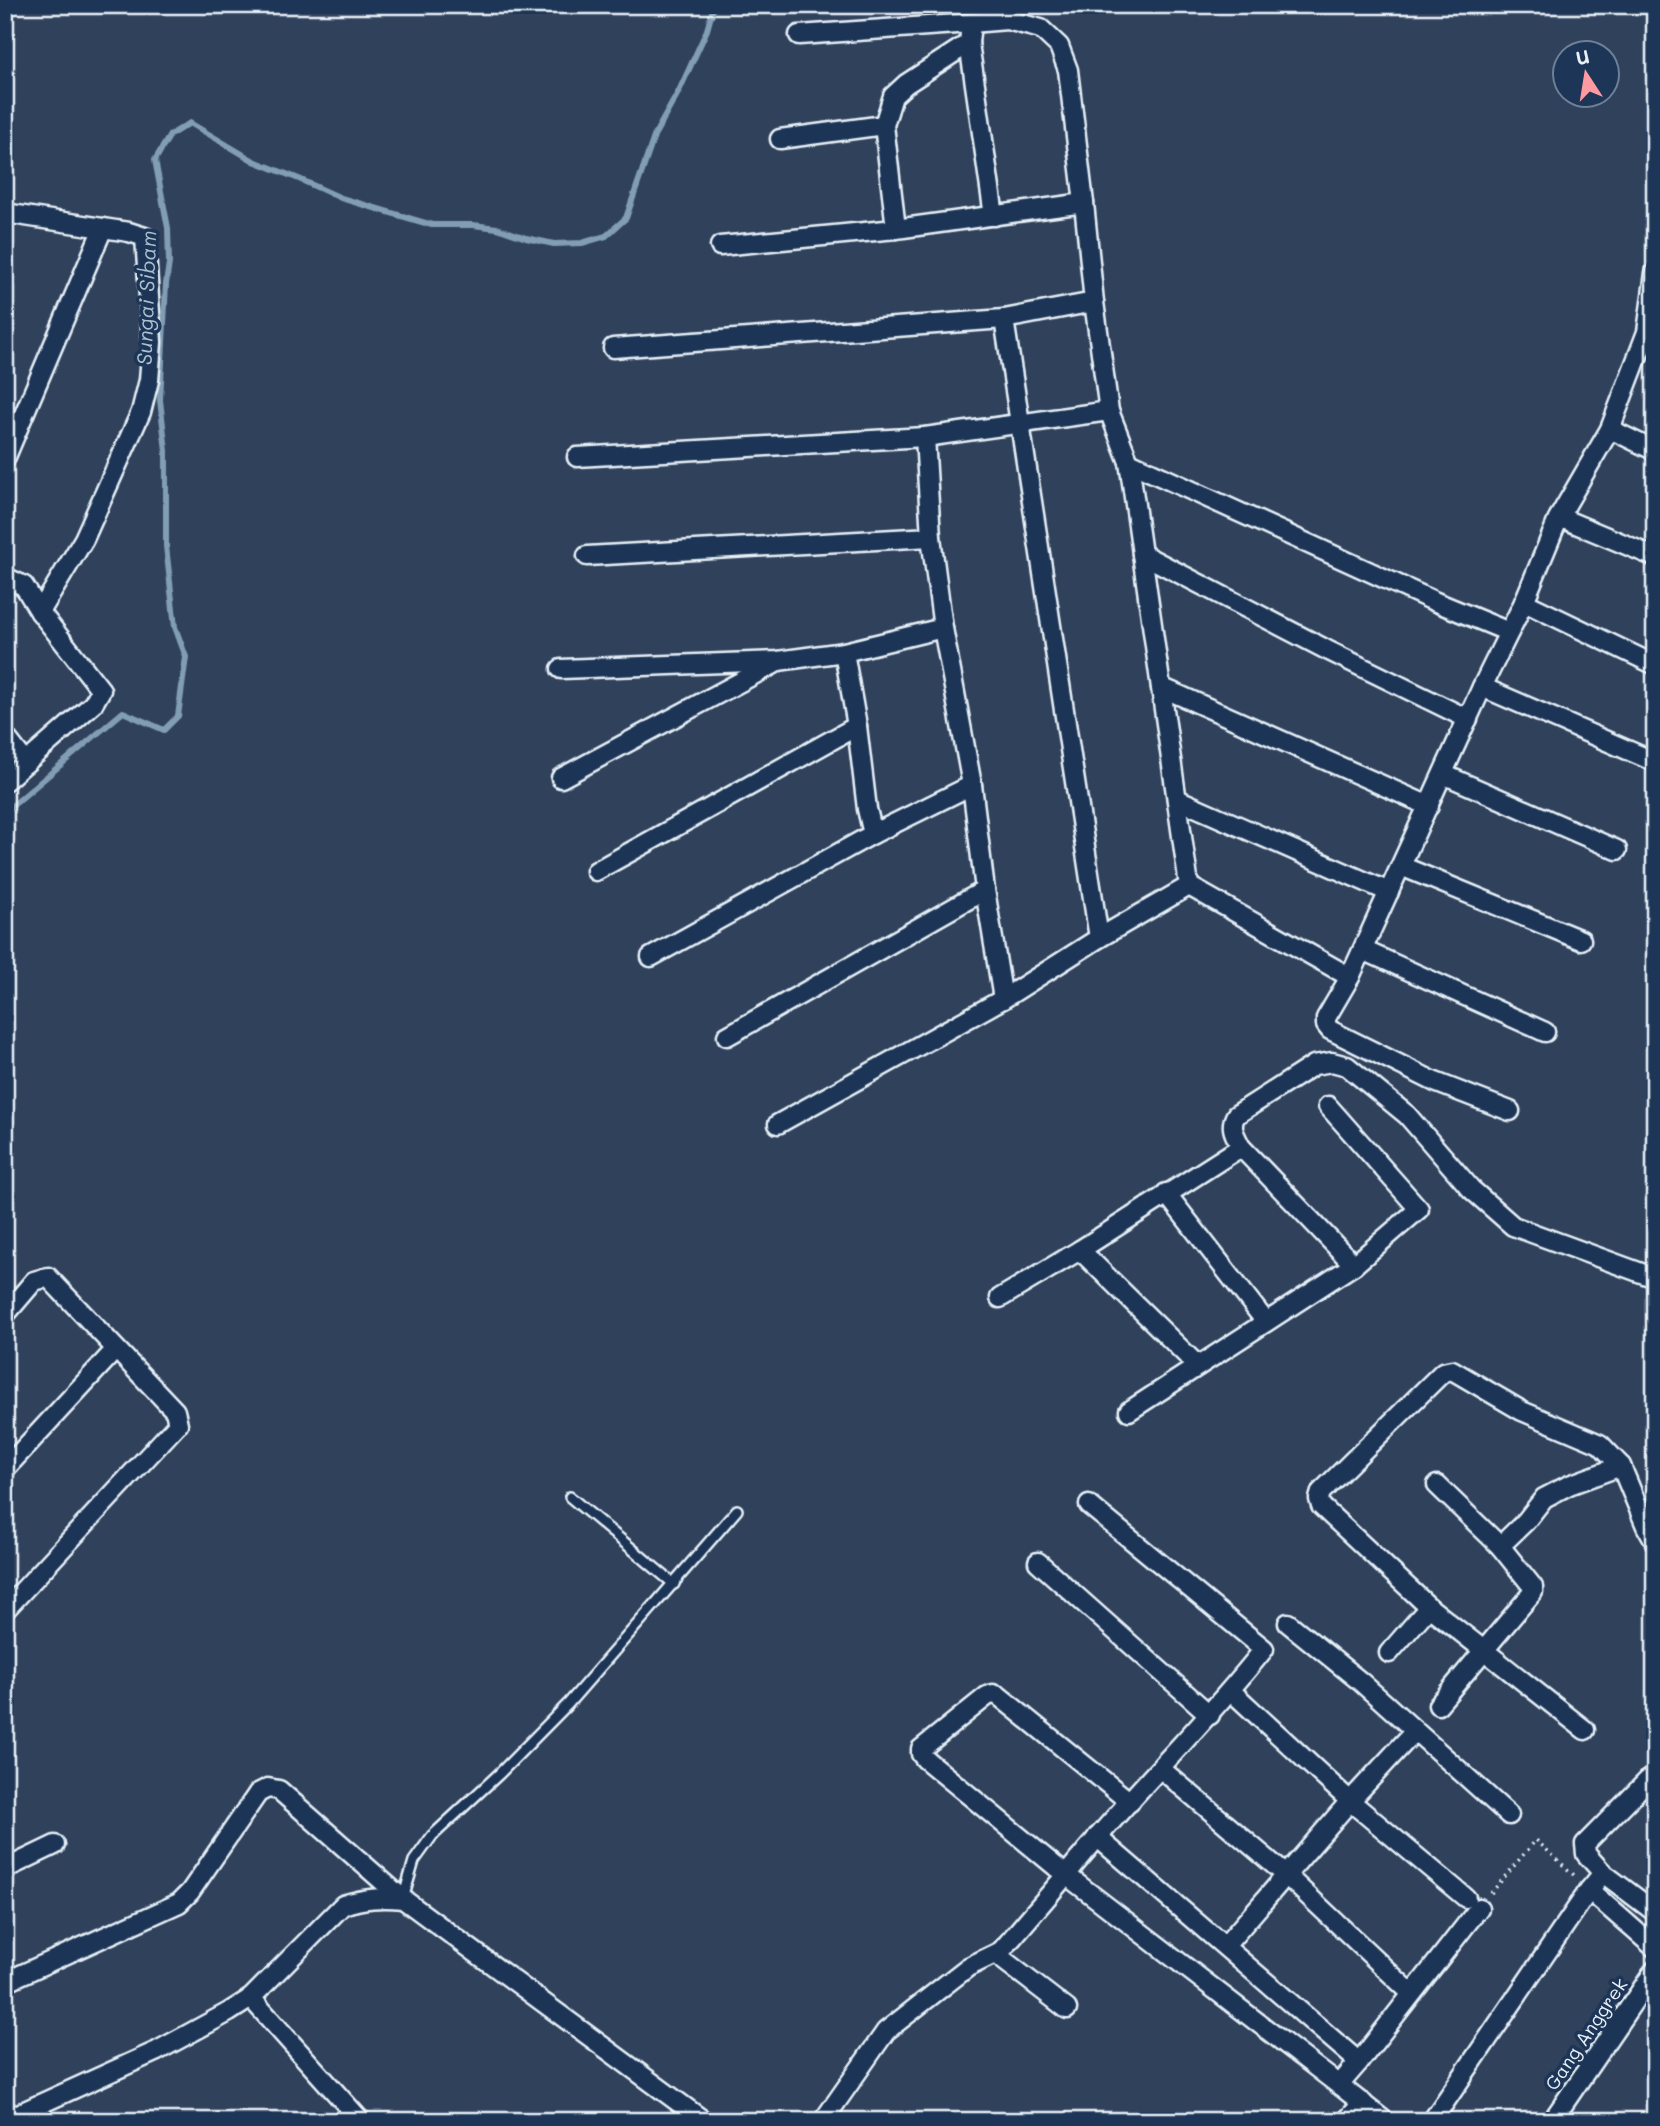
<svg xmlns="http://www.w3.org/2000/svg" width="1660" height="2126" font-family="Mali,sans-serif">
  <rect width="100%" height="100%" fill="#30415c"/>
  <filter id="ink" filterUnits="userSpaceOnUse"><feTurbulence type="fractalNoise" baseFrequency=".0143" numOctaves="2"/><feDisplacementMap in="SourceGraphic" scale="14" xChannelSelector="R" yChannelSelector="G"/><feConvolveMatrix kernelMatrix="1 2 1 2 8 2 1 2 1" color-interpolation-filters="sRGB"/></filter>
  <g filter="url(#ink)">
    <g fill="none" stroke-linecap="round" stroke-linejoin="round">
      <polyline stroke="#829eb4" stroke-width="6" points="5,812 123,712 164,730 178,716 186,657 175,627 166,546 166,451 160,400 166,284 169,263 168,228 155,160 170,135 190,123 254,161 299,179 341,198 432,225 473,225 497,228 526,238 554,244 582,243 606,236 626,218 655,134 679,91 707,30 714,5"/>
      <defs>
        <g id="lane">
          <polyline points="570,1497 674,1584"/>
          <polyline points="403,1899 414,1861 432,1836 499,1774 568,1704 737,1510"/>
        </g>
        <g id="street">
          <polyline points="971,23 1007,20 1041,29 1059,46 1068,70 1084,203"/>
          <polyline points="799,35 971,23 969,43 906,84 893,96 884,125"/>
          <polyline points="969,43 994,216"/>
          <polyline points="780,139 884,125 896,229"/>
          <polyline points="5,213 129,232 145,237 152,342 149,380 141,412 84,539 40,612"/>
          <polyline points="1655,273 1647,332 1610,429 1559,517 1524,602 1655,665"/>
          <polyline points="1004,319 1099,938"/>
          <polyline points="613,348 1004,319 1094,302 1084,203 896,229 720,246"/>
          <polyline points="1610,429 1655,451"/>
          <polyline points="577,457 925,437 1109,411"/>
          <polyline points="5,459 103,228"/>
          <polyline points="1129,462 1436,602 1509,632"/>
          <polyline points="1559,517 1655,557"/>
          <polyline points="1142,554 1327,650 1468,719"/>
          <polyline points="587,556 931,537"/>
          <polyline points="5,577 24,586 40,612 101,690 93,704 5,781"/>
          <polyline points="561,669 778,661 844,652 943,628"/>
          <polyline points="1161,687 1429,806"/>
          <polyline points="1482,687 1655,762"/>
          <polyline points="5,736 26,763"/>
          <polyline points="1443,774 1617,850"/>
          <polyline points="561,778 774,664"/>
          <polyline points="1177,799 1389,892"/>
          <polyline points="873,834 972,785"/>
          <polyline points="1401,866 1581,940"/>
          <polyline points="596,871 857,726 844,652"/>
          <polyline points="1189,886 1350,977 1482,687 1524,602"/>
          <polyline points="985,890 1003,999"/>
          <polyline points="1363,950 1545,1032"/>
          <polyline points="651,957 873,834 867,809 857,726"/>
          <polyline points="1350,977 1326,1018 1326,1025 1330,1030 1435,1082 1510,1111"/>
          <polyline points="727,1036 985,890 972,785 943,628 931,537 925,437"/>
          <polyline points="1328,1106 1419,1209 1354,1265"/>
          <polyline points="778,1124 1003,999 1099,938 1189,886 1129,462 1109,411 1094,302"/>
          <polyline points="1166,1193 1266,1322"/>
          <polyline points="1080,1250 1198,1366"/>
          <polyline points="1000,1298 1080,1250 1241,1147"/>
          <polyline points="5,1315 34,1281 48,1277 175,1411 178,1424 5,1610"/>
          <path d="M1129,1411l225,-146 -113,-118c-6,-12 -12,-20 -5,-32l78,-50 18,-3 15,4 60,49 64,74 42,37 142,52"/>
          <polyline points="5,1469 115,1350"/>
          <polyline points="1437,1485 1500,1546 1533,1587 1533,1592 1438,1705"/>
          <path d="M1089,1505l175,144c-62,79 -136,148 -198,226l273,210"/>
          <polyline points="1500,1546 1526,1521 1544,1498 1569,1485 1621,1466"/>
          <polyline points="1038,1562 1210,1715"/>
          <polyline points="1288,1623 1361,1682 1509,1815"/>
          <polyline points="1389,1653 1429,1607"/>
          <polyline points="1231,1691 1350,1801 1466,1898"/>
          <polyline points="1585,1730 1429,1607 1321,1506 1319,1499 1321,1492 1443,1372 1452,1370 1522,1411 1600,1444 1621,1466 1646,1526 1655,1542"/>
          <polyline points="1161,1769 1286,1875 1411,1993"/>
          <polyline points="1097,1837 1359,2062"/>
          <polyline points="5,1869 55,1845"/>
          <polyline points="1603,1873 1655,1912"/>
          <polyline points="1589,1890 1655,1948"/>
          <polyline points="1225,1946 1350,1801 1415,1731"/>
          <polyline points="5,1982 179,1903 190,1892 258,1793 268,1788 279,1790 403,1899"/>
          <polyline points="251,1998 361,2121"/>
          <polyline points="1067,2009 1002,1959 1001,1951 1066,1875 925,1759 921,1754 921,1749 987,1696 993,1694 999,1696 1130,1802"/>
          <path d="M5,2120l152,-69 72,-39 22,-14 92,-93c21,-7 38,-8 60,-6l301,222"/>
          <polyline points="823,2121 886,2031 968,1967 1001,1951"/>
          <polyline points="1346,2121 1363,2103"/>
          <polyline points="1385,2121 1339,2085 1359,2062 1479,1908"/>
          <polyline points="1432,2121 1589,1890 1603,1873 1586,1854 1585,1844 1648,1780"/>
          <polyline points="1552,2121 1655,1970"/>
        </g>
      </defs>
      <use href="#lane" stroke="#e8f1f8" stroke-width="14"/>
      <use href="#street" stroke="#e8f1f8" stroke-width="23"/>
      <polyline stroke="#e8f1f8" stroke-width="3.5" stroke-dasharray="2 5" stroke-linecap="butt" points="1491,1893 1536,1840 1575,1876"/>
      <use href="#lane" stroke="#1d3557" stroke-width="9"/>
      <use href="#street" stroke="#1d3557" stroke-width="18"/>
    </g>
  </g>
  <g text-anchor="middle" stroke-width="7" stroke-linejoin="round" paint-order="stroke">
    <g font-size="19" fill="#e8f1f8" stroke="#1d3557">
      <text transform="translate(1586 2034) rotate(-56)" y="7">Gang Anggrek</text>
    </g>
    <g font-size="21" font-style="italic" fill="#acc1d0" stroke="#1d3557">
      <text transform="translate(147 298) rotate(-88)" y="7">Sungai Sibam</text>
    </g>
  </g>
  <rect width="1660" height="2126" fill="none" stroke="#1d3557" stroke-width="28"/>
  <rect x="14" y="14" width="1632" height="2098" fill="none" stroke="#e8f1f8" stroke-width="2.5" filter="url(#ink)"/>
  <g transform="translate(1586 74) rotate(348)"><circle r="33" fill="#1d3557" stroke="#6e8097" stroke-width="2"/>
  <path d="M0-5L12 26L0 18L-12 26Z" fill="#ff9aa2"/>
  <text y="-10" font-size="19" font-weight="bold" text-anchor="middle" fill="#e8f1f8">U</text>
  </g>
</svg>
